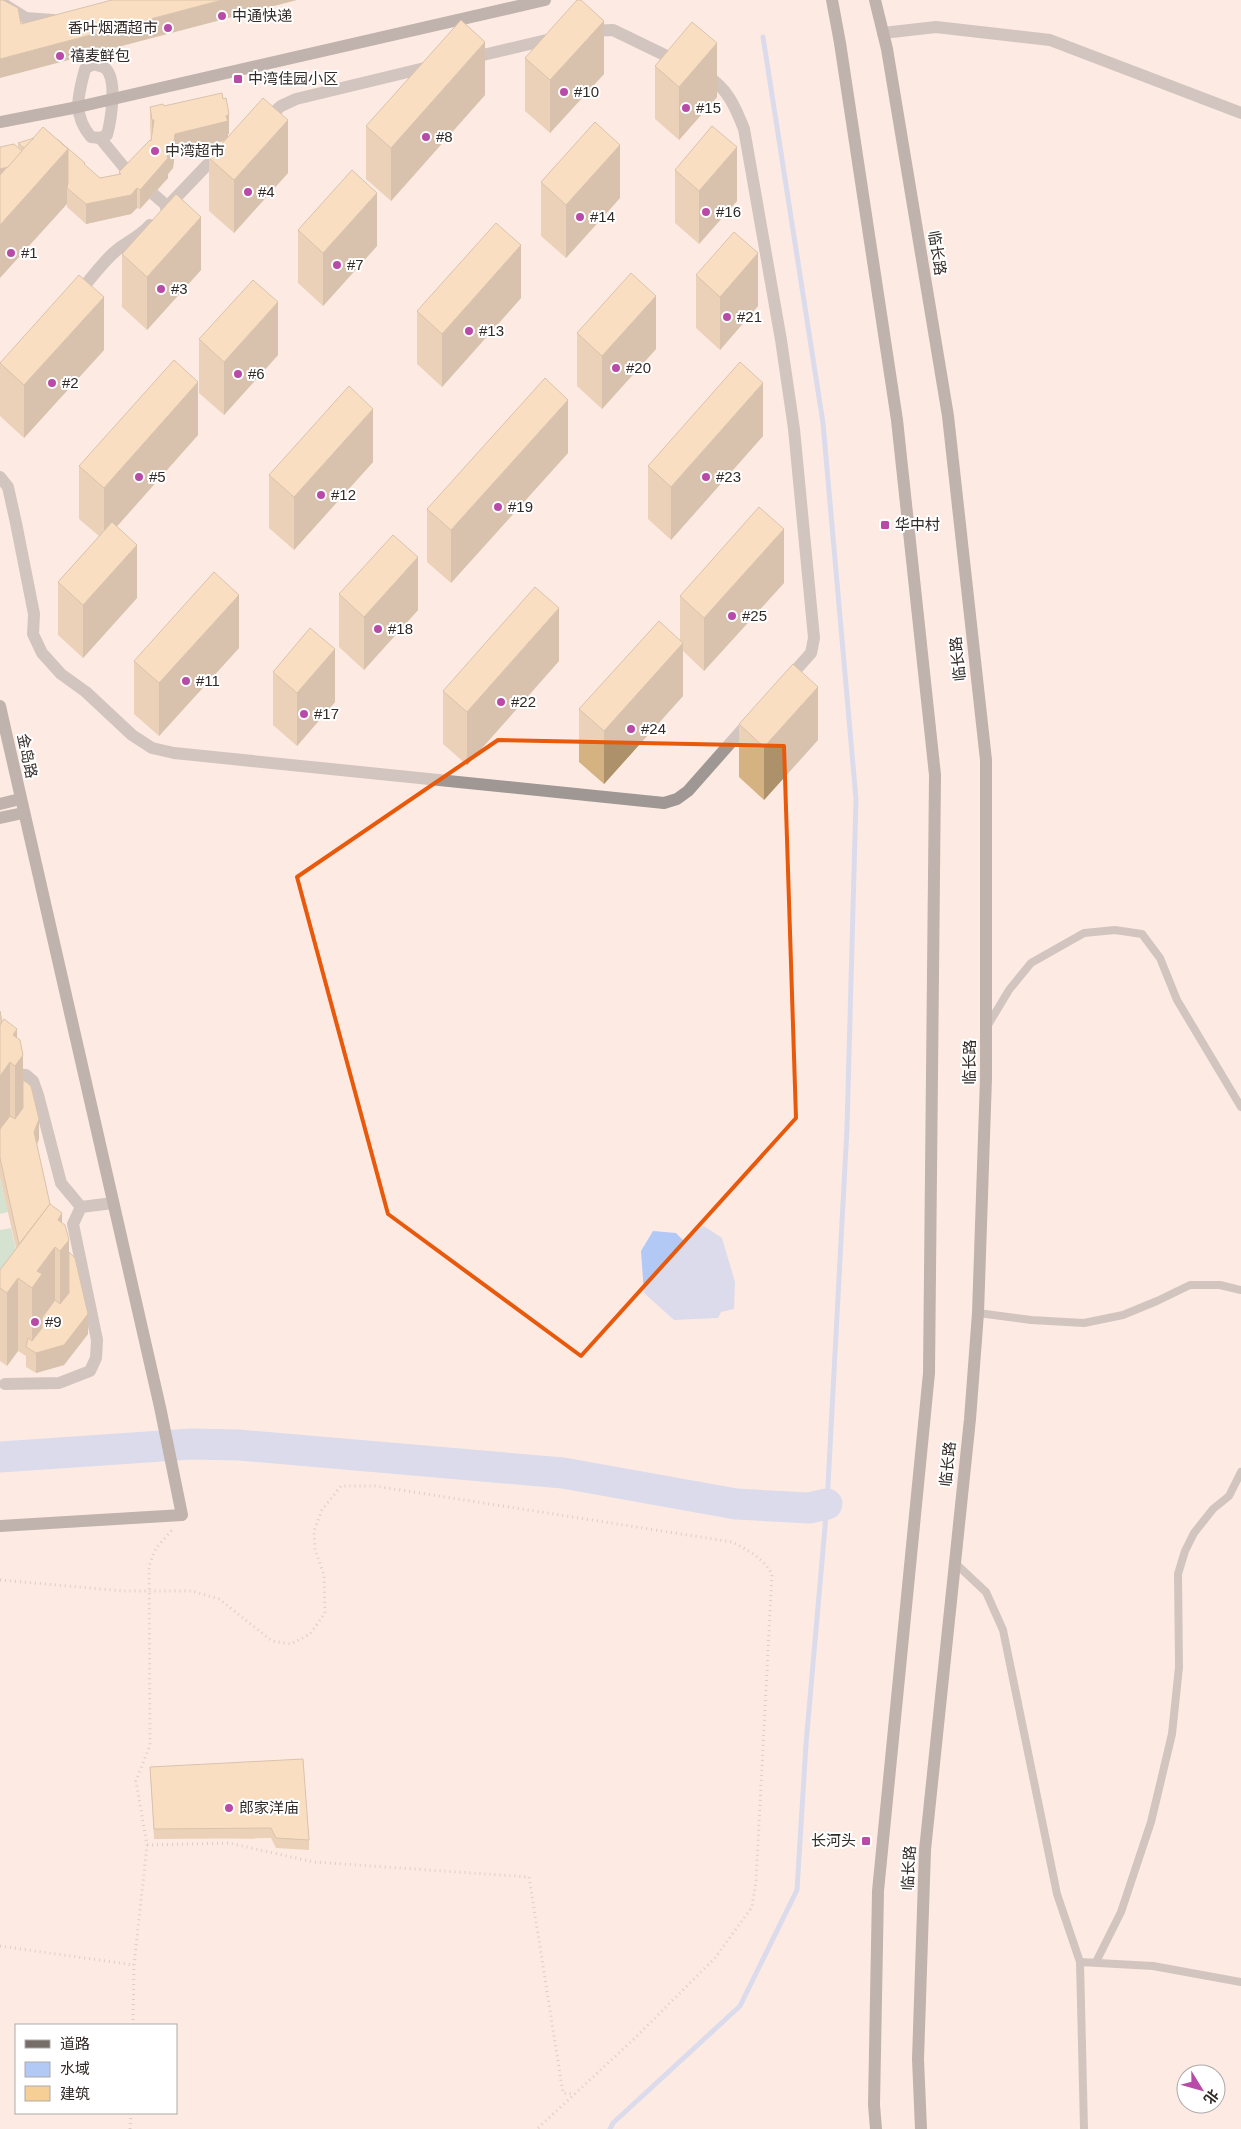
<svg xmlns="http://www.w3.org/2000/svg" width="1241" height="2129" font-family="Arial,'Noto Sans SC',sans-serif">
  <rect width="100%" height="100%" fill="#fdebe3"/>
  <g fill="#a2d7b6">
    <polygon points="0,1178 8,1212 0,1214"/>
    <polygon points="11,1228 24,1285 0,1270 0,1230"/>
  </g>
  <polygon fill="#b2c8f5" points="704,1226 722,1238 735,1282 734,1309 721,1312 718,1318 674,1320 644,1293 641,1251 653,1231 676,1233 683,1240"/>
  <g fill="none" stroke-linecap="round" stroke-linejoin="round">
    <polyline stroke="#b2c8f5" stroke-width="5" points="610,2129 613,2123 740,2006 797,1890 806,1744 827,1504 847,1128 856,799 823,423 763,37"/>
    <polyline stroke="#b2c8f5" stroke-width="31" points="0,1457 191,1444 239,1445 563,1473 736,1504 809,1508 827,1504"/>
    <g stroke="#b6a8a2" stroke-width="3" stroke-dasharray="1 4" stroke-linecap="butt">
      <path d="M0,1580l124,11h68l27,8 53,42 19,3 19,-10 15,-21 -1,-38 -9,-25 -1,-19 8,-21 19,-24h34l357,56c16,8 31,16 40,32l-16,307 -4,26 -37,51 -80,80 -98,91"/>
      <polyline points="147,1845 229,1843 314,1862 529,1877 563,2093 575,2094"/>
      <polyline points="0,1946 134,1965"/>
      <polyline points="133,2025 134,1965 147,1845 136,1781 150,1745 149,1566 156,1548 172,1530"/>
      <polyline points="130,2129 131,2113"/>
    </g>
    <g stroke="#9e9793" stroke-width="8">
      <polyline points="988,1025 1009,990 1031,963 1084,933 1115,930 1142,934 1160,958 1177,1000 1241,1107"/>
      <polyline points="978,1313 1031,1320 1084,1323 1123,1315 1157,1301 1190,1285 1220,1285 1241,1290"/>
      <polyline points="955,1563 986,1592 1003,1630 1057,1894 1080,1962 1084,2129"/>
      <polyline points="1080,1962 1153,1966 1241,1982"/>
      <polyline points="1096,1962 1121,1912 1151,1822 1172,1734 1179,1667 1178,1574 1185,1551 1194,1533 1213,1509 1229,1496 1241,1472"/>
    </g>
    <g stroke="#9e9793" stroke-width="12">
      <polyline points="0,2 26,18 53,20"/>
      <polyline points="587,31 613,30 679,62"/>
      <polyline points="883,33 936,27 1050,40 1241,113"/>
      <polyline points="470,58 555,38"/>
      <path d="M93,64c3,1 9,2 12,4 13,11 6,52 2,67l-7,3 -9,-1c-19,-23 -13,-41 -6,-68z"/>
      <path d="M704,74c23,13 31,32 40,55l37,211 13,89 20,209 -3,15 -25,28"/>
      <polyline points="264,121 281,106 296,99 433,66"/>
      <polyline points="100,138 128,172 167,206"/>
      <polyline points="166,208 207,165 222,155"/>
      <path d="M77,295c14,-16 28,-37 45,-49 11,-7 20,-12 28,-21"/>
      <polyline points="0,477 8,487 16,523 34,614 33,634 42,653 61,674 86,692 132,735 152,748 174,753 664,803 677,799 688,791 749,722"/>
      <polyline points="8,1074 26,1075 33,1081 38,1095 61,1183 81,1207"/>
      <polyline points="5,1384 59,1383 90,1371 96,1358 97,1340 73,1224 81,1207 113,1203"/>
    </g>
    <g stroke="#776d68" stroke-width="12">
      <polyline points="832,0 840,43 897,420 935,775 929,1373 878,1891 874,2105 876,2129"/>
      <polyline points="875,0 887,49 948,416 986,760 986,1078 978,1313 970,1419 925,1850 918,2059 921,2129"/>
      <polyline points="0,122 78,107 545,0"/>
      <polyline points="0,706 160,1407 182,1515 0,1526"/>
      <polyline points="0,804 20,799"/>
      <polyline points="0,818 23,813"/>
    </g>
  </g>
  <g fill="#d4b282">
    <polygon points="525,58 604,74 550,133 525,111"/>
    <polygon points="655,66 717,97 679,140 655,119"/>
    <polygon points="485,95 391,201 366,179 366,126"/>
    <polygon points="164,106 229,134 228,134 228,137 288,173 234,233 209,211 209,158 224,141 175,153 173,168 168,174 168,178 140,209 137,208 131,214 86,224 67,207 67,204 18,147 18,143 85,165 100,178 119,174 119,172 151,141 150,127 150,107"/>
    <polygon points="675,170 737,201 699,244 675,223"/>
    <polygon points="541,182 620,198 566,258 541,236"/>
    <polygon points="298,230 377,246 323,306 298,283"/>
    <polygon points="122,254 201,270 147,330 122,307"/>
    <polygon points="696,275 758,306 720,350 696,328"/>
    <polygon points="521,298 442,387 417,364 417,311"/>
    <polygon points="577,333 656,349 602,409 577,386"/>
    <polygon points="199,339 278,355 224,415 199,393"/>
    <polygon points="104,350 24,438 0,416 0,363"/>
    <polygon points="198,435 117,526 137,598 83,658 58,635 58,582 99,536 79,519 79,466"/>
    <polygon points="763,436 671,540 648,519 648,466"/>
    <polygon points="568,453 451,583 427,562 427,509"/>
    <polygon points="373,462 294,550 269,528 269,475"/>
    <polygon points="784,583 704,671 683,651 683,696 604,784 579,762 579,709 680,640 680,596"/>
    <polygon points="339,594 418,610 364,670 339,647"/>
    <polygon points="239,648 159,736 134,714 134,661"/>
    <polygon points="559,661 467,765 443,744 443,691"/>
    <polygon points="273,672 335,702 297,746 273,725"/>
    <polygon points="739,724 818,740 764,800 739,777"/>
    <polygon points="0,1011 2,1022 17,1038 23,1082 39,1139 37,1144 50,1204 62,1223 88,1334 64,1365 36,1373 26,1367 26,1356 18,1351 7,1366 0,1361 0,1270 16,1248 0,1177"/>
    <polygon points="150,1767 309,1840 309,1850 276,1848 271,1838 154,1839"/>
  </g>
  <g fill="#ac916a">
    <polygon points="222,0 297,0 0,78 0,59"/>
    <polygon points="604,21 604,74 550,133 550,80"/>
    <polygon points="485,42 485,95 391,201 391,148"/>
    <polygon points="717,43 717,97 679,140 679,87"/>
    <polygon points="229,114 229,134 228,134 228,140 175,153 173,168 168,174 168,178 140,209 140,190 167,156 175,134 226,116"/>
    <polygon points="152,120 154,120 152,140"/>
    <polygon points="288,120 288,173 234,233 234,180"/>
    <polygon points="620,145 620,198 566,258 566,205"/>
    <polygon points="737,147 737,201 699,244 699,191"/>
    <polygon points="68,149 68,189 67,188 67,204 0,278 0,225"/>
    <polygon points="8,167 0,184 0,169"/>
    <polygon points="137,188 137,208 131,214 86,224 86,204"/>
    <polygon points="377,193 377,246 323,306 323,253"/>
    <polygon points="201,217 201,270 147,330 147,277"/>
    <polygon points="521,245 521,298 442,387 442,334"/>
    <polygon points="758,253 758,306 720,350 720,297"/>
    <polygon points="656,296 656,349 602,409 602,356"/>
    <polygon points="104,297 104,350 24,438 24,385"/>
    <polygon points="278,302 278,355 224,415 224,362"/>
    <polygon points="198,382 198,435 104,541 104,488"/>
    <polygon points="763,383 763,436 671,540 671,487"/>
    <polygon points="568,400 568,453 451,583 451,530"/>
    <polygon points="373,409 373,462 294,550 294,497"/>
    <polygon points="784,529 784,583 704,671 704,618"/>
    <polygon points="137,545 137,598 83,658 83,605"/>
    <polygon points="418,557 418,610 364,670 364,617"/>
    <polygon points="239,595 239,648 159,736 159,683"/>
    <polygon points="559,608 559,661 467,765 467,712"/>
    <polygon points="683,643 683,696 604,784 604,731"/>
    <polygon points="335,649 335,702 297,746 297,693"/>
    <polygon points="818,687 818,740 764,800 764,747"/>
    <polygon points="17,1029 17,1063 23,1055 23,1128 15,1139 15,1066 13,1035"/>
    <polygon points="10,1062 10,1135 0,1149 0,1076"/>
    <polygon points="39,1119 39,1139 34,1152 34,1132"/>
    <polygon points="62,1213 62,1248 69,1240 69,1313 60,1324 60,1251 58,1220"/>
    <polygon points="55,1247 55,1320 88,1314 88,1334 64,1365 36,1373 36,1353 32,1350 32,1288 37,1271"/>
    <polygon points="18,1278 18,1351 7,1366 7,1293"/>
  </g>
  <g fill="#f6cf97" stroke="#ac916a">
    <polygon points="0,0 3,0 18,8 21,24 112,0 222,0 0,59"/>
    <polygon points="577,0 581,0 604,21 550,80 525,58"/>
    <polygon points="461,20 485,42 391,148 366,126"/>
    <polygon points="692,22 717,43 679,87 655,66"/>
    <polygon points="222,93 223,99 226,98 229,114 226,116 228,121 175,134 173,148 167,156 168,158 140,190 137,188 131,195 86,204 67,188 68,183 68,149 57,139 85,163 84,164 100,178 121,174 119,172 150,140 151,141 154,120 152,120 150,107 163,104 164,106"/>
    <polygon points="263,98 288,120 234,180 209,158"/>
    <polygon points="595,122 620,145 566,205 541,182"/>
    <polygon points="712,126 737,147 699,191 675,170"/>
    <polygon points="43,127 68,149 0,225 0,175"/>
    <polygon points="34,138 24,148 18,143"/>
    <polygon points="14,144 22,151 8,167 0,169 0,147"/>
    <polygon points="352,170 377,193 323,253 298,230"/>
    <polygon points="176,194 201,217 147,277 122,254"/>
    <polygon points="496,223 521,245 442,334 417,311"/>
    <polygon points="734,232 758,253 720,297 696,275"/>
    <polygon points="631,273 656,296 602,356 577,333"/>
    <polygon points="79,275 104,297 24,385 0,363"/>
    <polygon points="253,280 278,302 224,362 199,339"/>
    <polygon points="174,360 198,382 104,488 79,466"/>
    <polygon points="740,362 763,383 671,487 648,466"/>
    <polygon points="545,378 568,400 451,530 427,509"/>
    <polygon points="349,386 373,409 294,497 269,475"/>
    <polygon points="759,507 784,529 704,618 680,596"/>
    <polygon points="112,522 137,545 83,605 58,582"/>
    <polygon points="393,535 418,557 364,617 339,594"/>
    <polygon points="214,572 239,595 159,683 134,661"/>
    <polygon points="535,587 559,608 467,712 443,691"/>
    <polygon points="659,621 683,643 604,731 579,709"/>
    <polygon points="310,628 335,649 297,693 273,672"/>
    <polygon points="793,664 818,687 764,747 739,724"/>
    <polygon points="0,1011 2,1022 0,1025"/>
    <polygon points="4,1019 17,1029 13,1035 20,1040 23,1055 15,1066 10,1062 0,1076 0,1025"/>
    <polygon points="25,1081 31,1086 39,1119 34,1132 50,1204 19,1244 0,1158 0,1129 10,1116 15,1119 23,1108 23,1082"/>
    <polygon points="50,1204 62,1213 58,1220 65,1225 69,1240 60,1251 55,1247 37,1271 42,1274 32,1288 18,1278 7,1293 0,1288 0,1270"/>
    <polygon points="69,1252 75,1258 88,1314 64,1345 36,1353 26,1347 28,1338 32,1341 42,1328 42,1318 55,1300 60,1304 69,1293"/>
    <polygon points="303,1759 309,1840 276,1838 271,1828 154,1829 150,1767"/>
  </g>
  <path d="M0 0H1241V2129H0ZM498,740l286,6 12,372 -215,238 -193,-142 -91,-337z" fill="#fdebe3" fill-opacity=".55" fill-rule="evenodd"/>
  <path fill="none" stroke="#e8590c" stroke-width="4" stroke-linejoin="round" d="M498,740l286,6 12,372 -215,238 -193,-142 -91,-337z"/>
  <g fill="#b84aa8" stroke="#fff" stroke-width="2">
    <circle cx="222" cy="16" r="5"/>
    <circle cx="168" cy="28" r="5"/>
    <circle cx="60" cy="56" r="5"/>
    <rect x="233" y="74" width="10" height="10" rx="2.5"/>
    <circle cx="564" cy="92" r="5"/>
    <circle cx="686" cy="108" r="5"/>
    <circle cx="426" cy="137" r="5"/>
    <circle cx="155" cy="151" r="5"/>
    <circle cx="248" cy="192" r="5"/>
    <circle cx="706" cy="212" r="5"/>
    <circle cx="580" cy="217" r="5"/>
    <circle cx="11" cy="253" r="5"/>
    <circle cx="337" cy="265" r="5"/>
    <circle cx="161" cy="289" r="5"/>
    <circle cx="727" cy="317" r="5"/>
    <circle cx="469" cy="331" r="5"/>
    <circle cx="616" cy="368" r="5"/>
    <circle cx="238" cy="374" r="5"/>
    <circle cx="52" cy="383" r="5"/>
    <circle cx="139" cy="477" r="5"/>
    <circle cx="706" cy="477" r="5"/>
    <circle cx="321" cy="495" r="5"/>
    <circle cx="498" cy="507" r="5"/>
    <rect x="880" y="520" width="10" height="10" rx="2.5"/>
    <circle cx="732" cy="616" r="5"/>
    <circle cx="378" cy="629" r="5"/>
    <circle cx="186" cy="681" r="5"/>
    <circle cx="501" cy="702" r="5"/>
    <circle cx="304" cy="714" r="5"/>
    <circle cx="631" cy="729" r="5"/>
    <circle cx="35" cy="1322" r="5"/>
    <circle cx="229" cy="1808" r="5"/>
    <rect x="861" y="1836" width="10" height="10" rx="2.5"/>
  </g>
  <g text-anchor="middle" stroke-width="4" stroke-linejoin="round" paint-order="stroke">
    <g font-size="15" fill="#322b28" stroke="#fff" text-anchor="start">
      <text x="232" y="21">中通快递</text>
      <text x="158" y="33" text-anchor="end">香叶烟酒超市</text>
      <text x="70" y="61">禧麦鲜包</text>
      <text x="248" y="84">中湾佳园小区</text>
      <text x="574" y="97">#10</text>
      <text x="696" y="113">#15</text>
      <text x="436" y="142">#8</text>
      <text x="165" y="156">中湾超市</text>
      <text x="258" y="197">#4</text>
      <text x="716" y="217">#16</text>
      <text x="590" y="222">#14</text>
      <text x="21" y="258">#1</text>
      <text x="347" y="270">#7</text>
      <text x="171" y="294">#3</text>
      <text x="737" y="322">#21</text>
      <text x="479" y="336">#13</text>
      <text x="626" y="373">#20</text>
      <text x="248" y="379">#6</text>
      <text x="62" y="388">#2</text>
      <text x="149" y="482">#5</text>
      <text x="716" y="482">#23</text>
      <text x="331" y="500">#12</text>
      <text x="508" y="512">#19</text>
      <text x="895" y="530">华中村</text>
      <text x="742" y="621">#25</text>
      <text x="388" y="634">#18</text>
      <text x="196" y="686">#11</text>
      <text x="511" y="707">#22</text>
      <text x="314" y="719">#17</text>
      <text x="641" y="734">#24</text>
      <text x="45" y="1327">#9</text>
      <text x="239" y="1813">郎家洋庙</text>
      <text x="856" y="1846" text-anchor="end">长河头</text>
    </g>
    <g font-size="15" fill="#322b28" stroke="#fff">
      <text transform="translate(937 253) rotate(81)" y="5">临长路</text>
      <text transform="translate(958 659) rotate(-96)" y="5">临长路</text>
      <text transform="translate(27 756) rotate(78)" y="5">金岛路</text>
      <text transform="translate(970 1062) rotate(-90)" y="5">临长路</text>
      <text transform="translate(948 1464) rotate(-84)" y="5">临长路</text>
      <text transform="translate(909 1868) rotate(-87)" y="5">临长路</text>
    </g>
  </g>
  <rect x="15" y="2024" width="162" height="90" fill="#ffffff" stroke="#adaaa9"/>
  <rect x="25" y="2040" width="25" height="8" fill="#776d68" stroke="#adaaa9"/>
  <text x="60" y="2049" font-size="15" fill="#322b28">道路</text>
  <rect x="25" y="2062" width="25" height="15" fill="#b2c8f5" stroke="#adaaa9"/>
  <text x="60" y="2074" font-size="15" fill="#322b28">水域</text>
  <rect x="25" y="2086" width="25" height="15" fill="#f6cf97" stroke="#adaaa9"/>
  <text x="60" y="2099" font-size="15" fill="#322b28">建筑</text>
  <g transform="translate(1201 2089) rotate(127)"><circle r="24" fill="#ffffff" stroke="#adaaa9"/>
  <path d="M0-4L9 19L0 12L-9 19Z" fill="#b84aa8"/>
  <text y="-8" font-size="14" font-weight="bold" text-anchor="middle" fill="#322b28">北</text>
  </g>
</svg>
